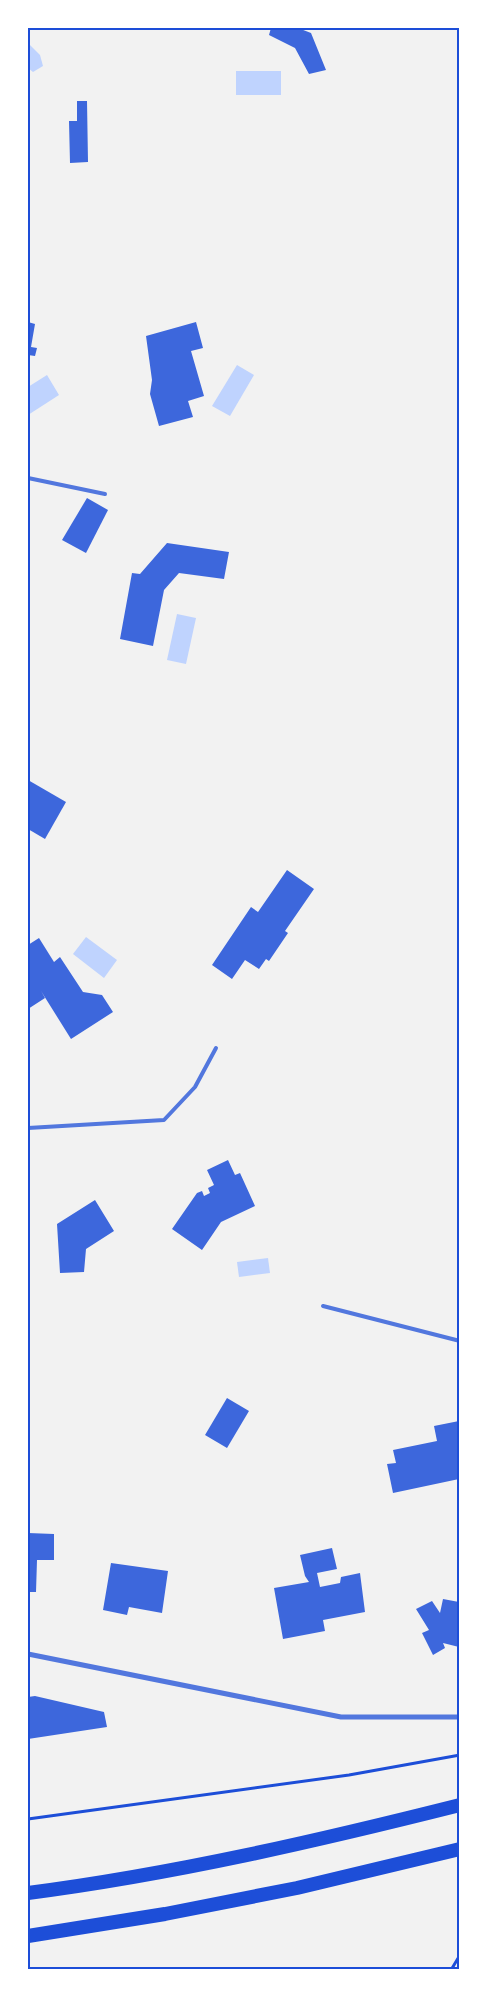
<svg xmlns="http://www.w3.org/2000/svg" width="487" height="1997" font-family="'Public Sans',sans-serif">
  <rect width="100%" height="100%" fill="#f2f2f2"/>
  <g fill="#bfd3fe">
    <polygon points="28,43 40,55 43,66 33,72 28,68"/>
    <rect x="236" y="71" width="45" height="24"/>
    <polygon points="237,365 254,375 230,416 212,406"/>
    <polygon points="47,375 59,395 28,415 28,387"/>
    <polygon points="177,614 196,618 186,664 167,660"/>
    <polygon points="86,937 117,960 104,978 73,954"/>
    <polygon points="268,1258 270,1273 239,1277 237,1262"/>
  </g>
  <g fill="#3d67dc">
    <polygon points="271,28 298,28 311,33 326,70 309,74 295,48 269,35"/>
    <polygon points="77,101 87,101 88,162 70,163 69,121 77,121"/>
    <polygon points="28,322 35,324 31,347 37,348 35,356 28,355"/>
    <polygon points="196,322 203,348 191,351 204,396 188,401 193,417 159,426 150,394 152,380 146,336"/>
    <polygon points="87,498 108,510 86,553 62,540"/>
    <polygon points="167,543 229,552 224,579 179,573 164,590 153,646 120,639 132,573 140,574"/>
    <polygon points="28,780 66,802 45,839 28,829"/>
    <polygon points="287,870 314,889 285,931 288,933 269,961 266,959 259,969 245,960 232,979 212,965 251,907 258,912"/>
    <polygon points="39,938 54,962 60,957 83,992 102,995 113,1012 71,1039 41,991 45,998 28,1009 28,945"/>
    <polygon points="228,1160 235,1175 240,1173 255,1206 221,1222 202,1250 172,1229 197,1193 202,1191 204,1196 210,1193 208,1188 214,1185 207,1170"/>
    <polygon points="95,1200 114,1231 86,1249 84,1272 60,1273 57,1224"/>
    <polygon points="227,1398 249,1411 227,1448 205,1435"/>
    <polygon points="459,1421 459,1479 393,1493 387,1464 396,1463 393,1450 437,1441 434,1426"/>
    <polygon points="28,1533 54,1534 54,1560 37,1560 36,1592 28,1592"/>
    <polygon points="332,1548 337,1569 317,1573 320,1587 340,1583 341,1577 360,1573 365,1612 323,1620 325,1631 283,1639 274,1588 309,1582 305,1576 300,1555"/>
    <polygon points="111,1563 168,1571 162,1613 129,1607 127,1615 103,1610"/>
    <polygon points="443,1599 459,1602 459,1647 443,1643 445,1648 433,1655 422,1633 429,1630 416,1609 432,1601 440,1613"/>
    <polygon points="35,1696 104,1712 107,1727 28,1739 28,1697"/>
  </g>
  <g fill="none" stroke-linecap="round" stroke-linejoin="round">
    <g stroke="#1d4ed8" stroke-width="3">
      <polyline points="28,1819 349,1775 460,1755"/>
      <polyline points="451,1970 460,1955"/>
    </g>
    <g stroke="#5277de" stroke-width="4">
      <polyline points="28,478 105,494"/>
      <polyline points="28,1128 164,1120 195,1087 216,1048"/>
      <polyline points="323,1306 460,1341"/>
    </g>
    <polyline stroke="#5277de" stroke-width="5" points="28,1654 341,1717 460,1717"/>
    <g stroke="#1d4ed8" stroke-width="14">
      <path d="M28,1893c146,-19 289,-52 432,-88"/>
      <polyline points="28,1936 165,1914 297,1888 460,1849"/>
    </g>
  </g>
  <rect width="487" height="1997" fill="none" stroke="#ffffff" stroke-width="58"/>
  <rect x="29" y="29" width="429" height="1939" fill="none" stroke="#1d4ed8" stroke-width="2"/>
</svg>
